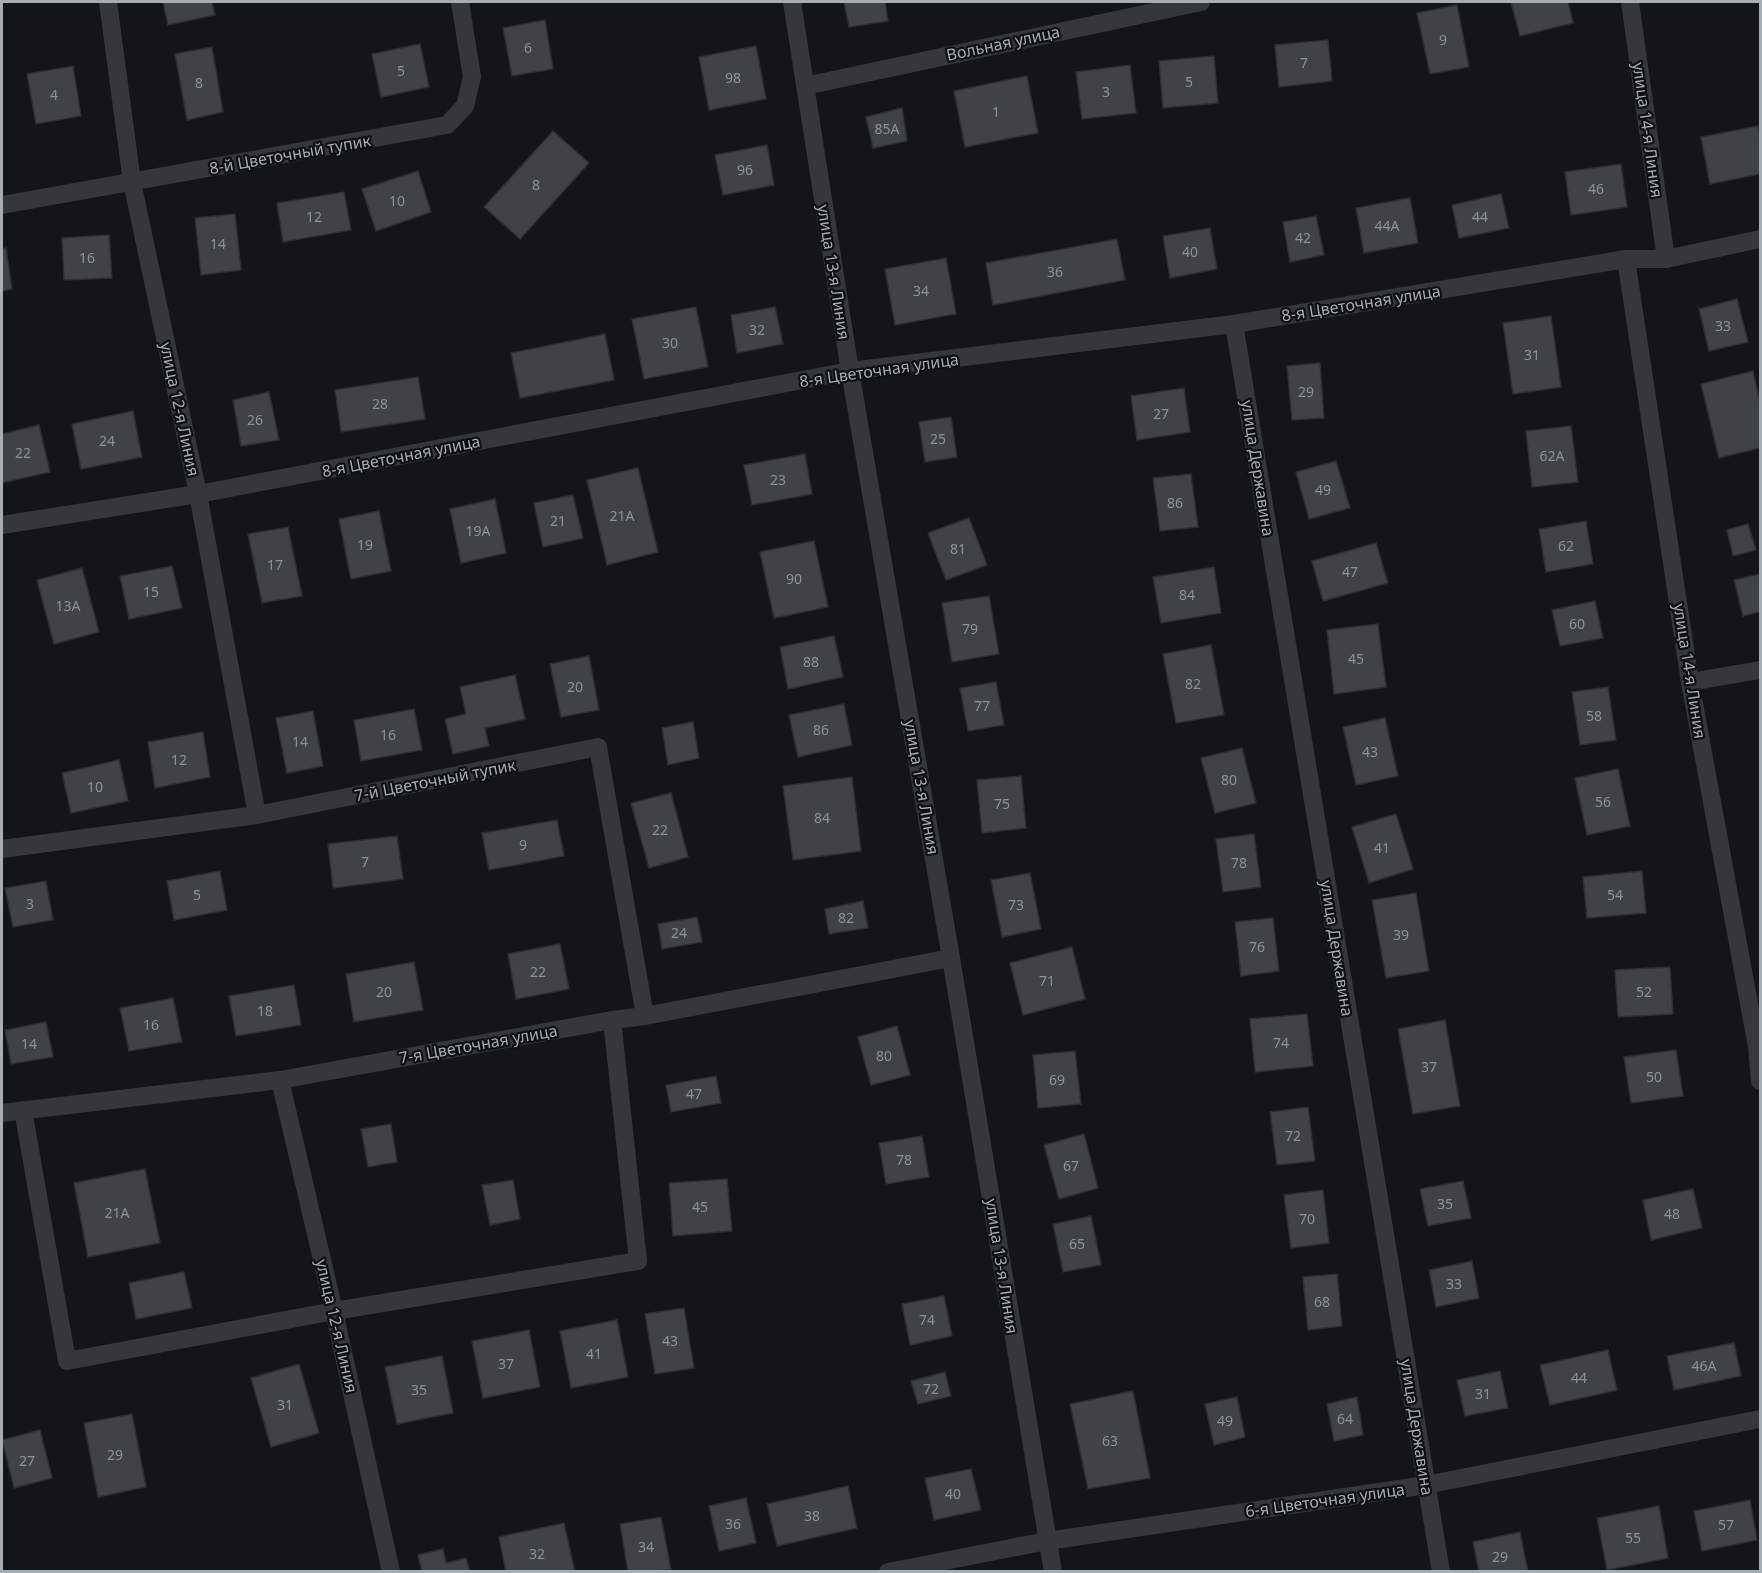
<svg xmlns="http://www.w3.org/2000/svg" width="1762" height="1573" font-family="'Noto Sans',sans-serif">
  <rect width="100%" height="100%" fill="#141516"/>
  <g fill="#404346" stroke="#2e2f32" stroke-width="1.5">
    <polygon points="163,2 212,2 215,15 168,25"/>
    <polygon points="844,2 885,2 888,21 849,27"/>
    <polygon points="1511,2 1568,2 1573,23 1520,36"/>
    <polygon points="1457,5 1469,67 1430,74 1417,13"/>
    <polygon points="545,20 553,69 512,76 503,28"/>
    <polygon points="1328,40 1332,81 1279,87 1275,45"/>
    <polygon points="420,44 429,87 381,97 372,54"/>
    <polygon points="756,46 766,99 709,110 699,57"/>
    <polygon points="212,47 223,112 187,120 175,54"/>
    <polygon points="1214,56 1218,103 1163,108 1159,61"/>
    <polygon points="1130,65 1136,113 1082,119 1076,72"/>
    <polygon points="73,66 81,116 36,124 27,74"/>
    <polygon points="1027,76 1038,133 965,147 954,91"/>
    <polygon points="902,108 907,141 873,148 866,117"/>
    <polygon points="1758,126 1760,142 1760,174 1710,184 1701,137"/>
    <polygon points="553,131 589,163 520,239 484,207"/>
    <polygon points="767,145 774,185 723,195 715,155"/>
    <polygon points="1621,164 1627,207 1571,215 1565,172"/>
    <polygon points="418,171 431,212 376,231 362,189"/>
    <polygon points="344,192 351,230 283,242 277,203"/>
    <polygon points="1501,194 1509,228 1459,238 1452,205"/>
    <polygon points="1410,198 1418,243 1364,253 1356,208"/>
    <polygon points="235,214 241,270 201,275 195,218"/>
    <polygon points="1316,216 1324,255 1290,262 1283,222"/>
    <polygon points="1210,228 1217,269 1170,278 1163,236"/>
    <polygon points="109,235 112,278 64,280 62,238"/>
    <polygon points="1117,239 1125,280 993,305 986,263"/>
    <polygon points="6,248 12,289 2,291 2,249"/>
    <polygon points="946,258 956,314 895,325 885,269"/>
    <polygon points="1737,299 1748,342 1709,351 1699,309"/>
    <polygon points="696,307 708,367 644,379 632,319"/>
    <polygon points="775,307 783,344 737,353 731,315"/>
    <polygon points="1551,316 1561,387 1513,394 1503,323"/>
    <polygon points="605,334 614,380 520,398 511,353"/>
    <polygon points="1320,363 1324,418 1292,420 1287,366"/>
    <polygon points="1753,371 1760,403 1760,448 1719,458 1701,384"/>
    <polygon points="418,377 425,419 341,432 335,390"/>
    <polygon points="1184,388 1190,432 1137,440 1131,396"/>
    <polygon points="269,392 279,440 241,446 233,400"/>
    <polygon points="133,411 142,457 81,469 72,424"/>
    <polygon points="951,417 957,457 925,462 919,422"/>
    <polygon points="39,425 50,472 2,483 2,434"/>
    <polygon points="1571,426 1578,482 1532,487 1526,431"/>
    <polygon points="805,454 812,494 752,505 744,465"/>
    <polygon points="1336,461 1350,508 1309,519 1296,472"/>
    <polygon points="638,468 658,552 607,565 587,480"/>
    <polygon points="1191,474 1198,527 1160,531 1153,478"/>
    <polygon points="573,495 583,538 543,547 534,503"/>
    <polygon points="495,499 506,553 461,563 450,509"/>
    <polygon points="379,511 391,571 351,579 339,519"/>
    <polygon points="969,518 987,565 946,580 928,533"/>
    <polygon points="1586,521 1593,564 1546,572 1539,529"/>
    <polygon points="1748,524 1756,550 1733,556 1727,530"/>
    <polygon points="288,527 302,596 262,603 248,534"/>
    <polygon points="814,541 828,607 774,618 760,552"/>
    <polygon points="1376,543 1388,583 1323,601 1312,561"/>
    <polygon points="172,566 182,608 129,619 120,576"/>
    <polygon points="1214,567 1221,613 1161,623 1153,577"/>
    <polygon points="82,568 99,632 54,644 37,580"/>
    <polygon points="1760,574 1760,612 1743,616 1734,580"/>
    <polygon points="989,596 999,654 952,662 942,603"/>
    <polygon points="1595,601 1603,638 1560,646 1552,610"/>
    <polygon points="1378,624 1386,687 1334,694 1327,630"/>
    <polygon points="834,636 843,677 788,689 780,647"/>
    <polygon points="1211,645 1224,715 1176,723 1163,654"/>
    <polygon points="589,656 599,710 561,717 550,664"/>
    <polygon points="515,675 525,719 485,728 489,746 453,754 445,719 466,714 460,687"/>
    <polygon points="996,682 1004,725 968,731 960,688"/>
    <polygon points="1608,687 1616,740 1580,745 1572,692"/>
    <polygon points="844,704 852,745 798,757 789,715"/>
    <polygon points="414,709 422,750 361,761 354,720"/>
    <polygon points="313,711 323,766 287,773 276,718"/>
    <polygon points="1385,718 1398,776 1356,785 1343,727"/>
    <polygon points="693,722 699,758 668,765 662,728"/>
    <polygon points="203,732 210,777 155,788 148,742"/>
    <polygon points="1242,748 1256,803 1215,813 1201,758"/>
    <polygon points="119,760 128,801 71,813 62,773"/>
    <polygon points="1618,769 1630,826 1587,835 1575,778"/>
    <polygon points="1021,776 1026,828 982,833 977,780"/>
    <polygon points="852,777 861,851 793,860 783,786"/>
    <polygon points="671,793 688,857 649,868 631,803"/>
    <polygon points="1396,814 1413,869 1369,883 1352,827"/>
    <polygon points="557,820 564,856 489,870 482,833"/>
    <polygon points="1254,834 1261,887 1223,892 1216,839"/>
    <polygon points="397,836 403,879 333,888 328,844"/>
    <polygon points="220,871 227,910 174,920 167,881"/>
    <polygon points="1642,871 1646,913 1587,918 1583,877"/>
    <polygon points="1030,873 1041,929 1002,937 991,880"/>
    <polygon points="46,881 53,920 13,927 5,888"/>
    <polygon points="1416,893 1429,971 1386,978 1372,900"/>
    <polygon points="863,901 868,928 829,934 825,909"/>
    <polygon points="697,917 702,942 662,949 658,924"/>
    <polygon points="1273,918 1279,971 1241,976 1235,922"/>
    <polygon points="560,944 569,989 516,999 508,954"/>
    <polygon points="1072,947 1085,999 1023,1015 1010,963"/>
    <polygon points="414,962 423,1010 354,1022 346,974"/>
    <polygon points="1670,967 1673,1014 1618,1017 1615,970"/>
    <polygon points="294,985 301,1025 236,1036 229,996"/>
    <polygon points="173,998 182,1042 129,1051 120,1008"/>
    <polygon points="1307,1014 1313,1066 1255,1072 1250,1019"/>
    <polygon points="1445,1020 1460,1106 1413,1114 1398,1029"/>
    <polygon points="46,1022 53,1057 11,1064 5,1030"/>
    <polygon points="897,1026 910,1075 871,1085 858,1037"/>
    <polygon points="1676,1050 1683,1096 1631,1103 1624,1057"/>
    <polygon points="1075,1051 1081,1104 1038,1108 1033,1055"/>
    <polygon points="716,1076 721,1103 671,1112 666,1085"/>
    <polygon points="1308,1107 1315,1161 1277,1165 1270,1112"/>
    <polygon points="391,1124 397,1162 368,1167 361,1129"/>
    <polygon points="1084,1134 1098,1188 1059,1199 1044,1145"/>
    <polygon points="922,1136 929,1177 886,1184 879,1143"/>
    <polygon points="145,1169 160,1243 88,1257 74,1183"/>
    <polygon points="727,1179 732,1231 673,1236 669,1183"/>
    <polygon points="513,1180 520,1219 490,1225 482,1185"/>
    <polygon points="1463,1181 1471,1218 1428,1226 1420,1189"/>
    <polygon points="1693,1189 1702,1228 1651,1240 1643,1200"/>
    <polygon points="1323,1190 1329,1243 1291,1248 1284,1195"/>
    <polygon points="1091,1216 1101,1265 1063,1272 1053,1224"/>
    <polygon points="1472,1261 1479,1298 1436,1307 1429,1270"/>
    <polygon points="184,1272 192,1308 136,1319 129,1283"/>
    <polygon points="1337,1274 1342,1326 1308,1330 1303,1277"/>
    <polygon points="944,1296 952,1336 910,1345 902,1304"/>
    <polygon points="684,1308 694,1368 655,1374 645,1314"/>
    <polygon points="617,1320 628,1377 571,1388 560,1331"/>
    <polygon points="529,1330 540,1387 483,1398 472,1341"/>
    <polygon points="1734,1343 1741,1376 1674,1390 1667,1356"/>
    <polygon points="1608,1350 1617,1390 1550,1405 1540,1365"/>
    <polygon points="442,1356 453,1413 397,1424 385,1367"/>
    <polygon points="299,1364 319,1433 271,1447 251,1378"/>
    <polygon points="1500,1371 1508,1408 1465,1416 1457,1380"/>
    <polygon points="945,1372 951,1396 918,1404 911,1381"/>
    <polygon points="1133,1391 1150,1478 1088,1489 1070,1404"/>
    <polygon points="1237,1397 1245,1437 1214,1445 1205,1404"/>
    <polygon points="1357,1397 1363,1435 1334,1441 1327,1404"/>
    <polygon points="132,1414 146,1487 98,1497 84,1423"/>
    <polygon points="40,1430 52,1478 14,1488 2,1440"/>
    <polygon points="971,1469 981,1510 934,1520 925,1478"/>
    <polygon points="848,1486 857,1528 777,1546 767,1504"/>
    <polygon points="746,1498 756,1543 719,1551 709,1506"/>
    <polygon points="1750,1500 1757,1540 1702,1551 1694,1511"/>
    <polygon points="1659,1506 1668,1558 1607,1570 1597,1518"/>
    <polygon points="661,1517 671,1570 628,1572 620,1524"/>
    <polygon points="564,1523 575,1572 506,1572 499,1537"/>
    <polygon points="1520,1532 1528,1572 1479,1572 1473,1542"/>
    <polygon points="443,1549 446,1563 466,1558 470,1572 422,1572 418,1555"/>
  </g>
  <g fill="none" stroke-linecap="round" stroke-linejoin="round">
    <g stroke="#35373b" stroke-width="18">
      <polyline points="108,2 132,182 198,494 257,815"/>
      <polyline points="792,2 850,371 951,958 1053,1572"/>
      <polyline points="1630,2 1666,259"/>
      <polyline points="805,86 1201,2"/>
      <polyline points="2,205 447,125 465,106 472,77 460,2"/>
      <polyline points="1626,259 1690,682 1757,1047 1760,1081"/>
      <polyline points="1234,324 1441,1572"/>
      <polyline points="2,525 198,494 850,371 1234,324 1626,259 1666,259 1760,239"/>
      <polyline points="1690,682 1760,670"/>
      <polyline points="2,849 257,815 598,747 645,1016"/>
      <polyline points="280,1080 334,1311 391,1572"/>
      <polyline points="23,1110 67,1361 334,1311 638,1261 612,1020"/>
      <polyline points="2,1113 280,1080 612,1020 645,1016 951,958"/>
      <polyline points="888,1572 1047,1541 1426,1485 1760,1419"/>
    </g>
  </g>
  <g text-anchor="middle" stroke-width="4.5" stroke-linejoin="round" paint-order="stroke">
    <g font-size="14" fill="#8c939b">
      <text x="1443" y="45">9</text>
      <text x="528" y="53">6</text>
      <text x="1304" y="68">7</text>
      <text x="401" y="76">5</text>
      <text x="733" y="83">98</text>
      <text x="1189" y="87">5</text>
      <text x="199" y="88">8</text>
      <text x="1106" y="97">3</text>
      <text x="54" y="100">4</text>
      <text x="996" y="117">1</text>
      <text x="887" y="134">85А</text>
      <text x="745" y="175">96</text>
      <text x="536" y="190">8</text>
      <text x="1596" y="194">46</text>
      <text x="397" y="206">10</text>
      <text x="314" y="222">12</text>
      <text x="1480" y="222">44</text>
      <text x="1387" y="231">44А</text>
      <text x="1303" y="243">42</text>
      <text x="218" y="249">14</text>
      <text x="1190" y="257">40</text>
      <text x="87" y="263">16</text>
      <text x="1055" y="277">36</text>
      <text x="921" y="296">34</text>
      <text x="1723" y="331">33</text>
      <text x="757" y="335">32</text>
      <text x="670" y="348">30</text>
      <text x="1532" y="360">31</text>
      <text x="1306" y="397">29</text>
      <text x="380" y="409">28</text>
      <text x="1161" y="419">27</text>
      <text x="255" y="425">26</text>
      <text x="938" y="444">25</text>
      <text x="107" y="446">24</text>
      <text x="23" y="458">22</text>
      <text x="1552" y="461">62А</text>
      <text x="778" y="485">23</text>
      <text x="1323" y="495">49</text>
      <text x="1175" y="508">86</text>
      <text x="622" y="521">21А</text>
      <text x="558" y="526">21</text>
      <text x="478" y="536">19А</text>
      <text x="365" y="550">19</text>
      <text x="1566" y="551">62</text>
      <text x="958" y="554">81</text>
      <text x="275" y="570">17</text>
      <text x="1350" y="577">47</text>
      <text x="794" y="584">90</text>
      <text x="151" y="597">15</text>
      <text x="1187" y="600">84</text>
      <text x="68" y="611">13А</text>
      <text x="1577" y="629">60</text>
      <text x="970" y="634">79</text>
      <text x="1356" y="664">45</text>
      <text x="811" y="667">88</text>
      <text x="1193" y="689">82</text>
      <text x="575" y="692">20</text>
      <text x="982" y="711">77</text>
      <text x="1594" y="721">58</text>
      <text x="821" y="735">86</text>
      <text x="388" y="740">16</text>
      <text x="300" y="747">14</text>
      <text x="1370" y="757">43</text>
      <text x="179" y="765">12</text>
      <text x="1229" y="785">80</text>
      <text x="95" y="792">10</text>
      <text x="1603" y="807">56</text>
      <text x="1002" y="809">75</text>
      <text x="822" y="823">84</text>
      <text x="660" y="835">22</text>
      <text x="523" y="850">9</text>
      <text x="1382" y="853">41</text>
      <text x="365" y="867">7</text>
      <text x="1239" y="868">78</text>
      <text x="197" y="900">5</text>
      <text x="1615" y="900">54</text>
      <text x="30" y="909">3</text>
      <text x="1016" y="910">73</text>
      <text x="846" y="923">82</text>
      <text x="679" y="938">24</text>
      <text x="1401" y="940">39</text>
      <text x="1257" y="952">76</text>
      <text x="538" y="977">22</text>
      <text x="1047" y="986">71</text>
      <text x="384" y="997">20</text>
      <text x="1644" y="997">52</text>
      <text x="265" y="1016">18</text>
      <text x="151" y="1030">16</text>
      <text x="1281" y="1048">74</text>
      <text x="29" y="1049">14</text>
      <text x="884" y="1061">80</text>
      <text x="1429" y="1072">37</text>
      <text x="1654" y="1082">50</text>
      <text x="1057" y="1085">69</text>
      <text x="694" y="1099">47</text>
      <text x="1293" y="1141">72</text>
      <text x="904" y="1165">78</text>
      <text x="1071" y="1171">67</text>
      <text x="1445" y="1209">35</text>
      <text x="700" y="1212">45</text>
      <text x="117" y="1218">21А</text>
      <text x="1672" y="1219">48</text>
      <text x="1307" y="1224">70</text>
      <text x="1077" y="1249">65</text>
      <text x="1454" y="1289">33</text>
      <text x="1322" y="1307">68</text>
      <text x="927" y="1325">74</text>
      <text x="670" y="1346">43</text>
      <text x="594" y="1359">41</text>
      <text x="506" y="1369">37</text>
      <text x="1704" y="1371">46А</text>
      <text x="1579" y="1383">44</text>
      <text x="931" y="1394">72</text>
      <text x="419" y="1395">35</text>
      <text x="1483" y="1399">31</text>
      <text x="285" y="1410">31</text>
      <text x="1345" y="1424">64</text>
      <text x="1225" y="1426">49</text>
      <text x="1110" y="1446">63</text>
      <text x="115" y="1460">29</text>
      <text x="27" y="1466">27</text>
      <text x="953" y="1499">40</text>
      <text x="812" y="1521">38</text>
      <text x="733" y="1529">36</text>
      <text x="1726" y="1530">57</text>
      <text x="1633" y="1543">55</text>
      <text x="646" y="1552">34</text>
      <text x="537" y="1559">32</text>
      <text x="1500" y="1562">29</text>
    </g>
    <g font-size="16" fill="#a5aeb7" stroke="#0f1011">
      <text transform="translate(1003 43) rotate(-12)" y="6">Вольная улица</text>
      <text transform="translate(1648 130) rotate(82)" y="6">улица 14-я Линия</text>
      <text transform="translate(290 154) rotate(-10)" y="6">8-й Цветочный тупик</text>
      <text transform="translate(834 272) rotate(81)" y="6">улица 13-я Линия</text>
      <text transform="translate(1361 303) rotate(-9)" y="6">8-я Цветочная улица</text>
      <text transform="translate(879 370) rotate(-8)" y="6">8-я Цветочная улица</text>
      <text transform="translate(180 409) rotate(78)" y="6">улица 12-я Линия</text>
      <text transform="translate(401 456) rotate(-11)" y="6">8-я Цветочная улица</text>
      <text transform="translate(1258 468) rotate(81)" y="6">улица Державина</text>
      <text transform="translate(1690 671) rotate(81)" y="6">улица 14-я Линия</text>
      <text transform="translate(435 780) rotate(-11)" y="6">7-й Цветочный тупик</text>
      <text transform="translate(922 787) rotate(80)" y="6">улица 13-я Линия</text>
      <text transform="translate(1337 948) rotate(81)" y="6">улица Державина</text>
      <text transform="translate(478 1044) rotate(-10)" y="6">7-я Цветочная улица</text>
      <text transform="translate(1002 1266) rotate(81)" y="6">улица 13-я Линия</text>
      <text transform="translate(337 1326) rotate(77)" y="6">улица 12-я Линия</text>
      <text transform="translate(1417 1427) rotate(81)" y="6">улица Державина</text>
      <text transform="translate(1325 1500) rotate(-8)" y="6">6-я Цветочная улица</text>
    </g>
  </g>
  <rect width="1762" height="1573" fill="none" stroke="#a5aeb7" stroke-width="6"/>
</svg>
